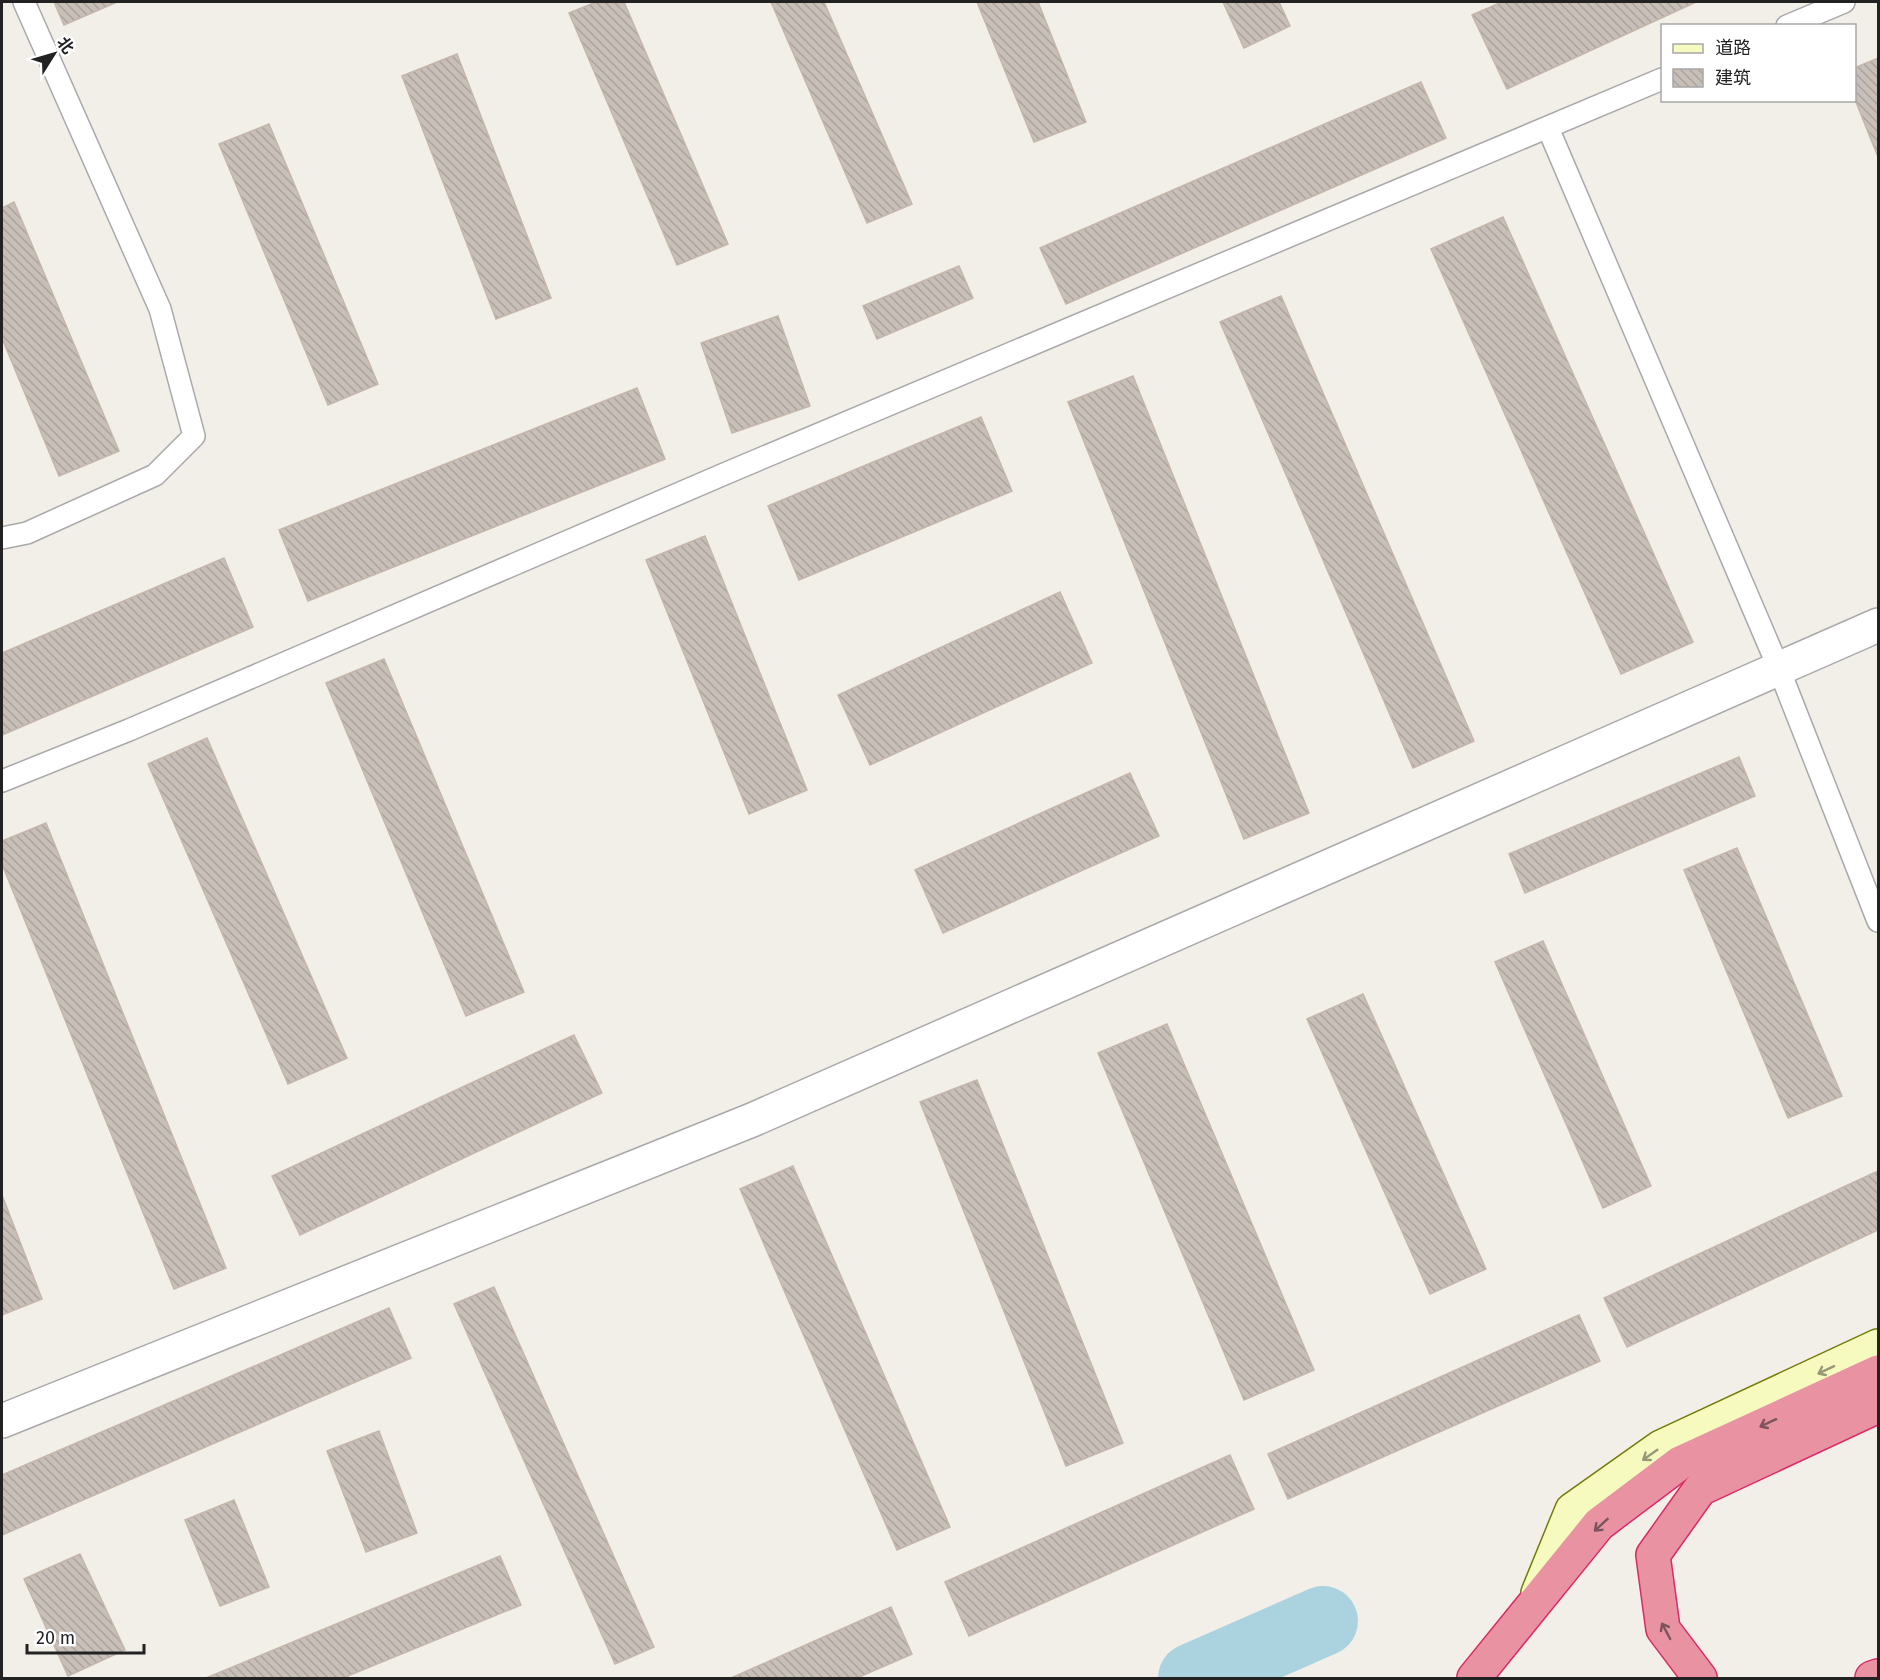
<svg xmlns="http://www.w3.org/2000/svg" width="1880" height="1680" font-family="'Fira Sans','Noto Sans SC',sans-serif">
  <defs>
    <pattern id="building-back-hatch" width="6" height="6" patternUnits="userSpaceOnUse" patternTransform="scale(1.5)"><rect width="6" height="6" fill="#c7bfb8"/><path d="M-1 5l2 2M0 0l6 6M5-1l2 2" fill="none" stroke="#aba49e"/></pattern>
  </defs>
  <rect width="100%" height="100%" fill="#f2efe9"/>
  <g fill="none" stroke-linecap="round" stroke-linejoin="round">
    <polyline stroke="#aad3df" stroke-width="70" points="1193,1678 1323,1621"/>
  </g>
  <g fill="url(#building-back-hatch)" stroke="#c4b6ab" stroke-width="1.5">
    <polygon points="54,2 117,2 64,25"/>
    <polygon points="596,2 624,2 728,244 677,265 569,13"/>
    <polygon points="771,2 824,2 912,204 867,223"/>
    <polygon points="977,2 1038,2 1086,122 1034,142"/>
    <polygon points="1223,2 1279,2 1290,26 1244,48"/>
    <polygon points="1502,2 1696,2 1507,89 1472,15"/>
    <polygon points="457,54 551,298 496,319 402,76"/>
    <polygon points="1878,58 1878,157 1854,97 1854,68"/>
    <polygon points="1421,82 1446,138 1066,304 1040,248"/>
    <polygon points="269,124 378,384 328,405 219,144"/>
    <polygon points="14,202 119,451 59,476 2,338 2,208"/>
    <polygon points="1503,217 1693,642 1621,674 1431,249"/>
    <polygon points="959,266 973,298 877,339 863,306"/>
    <polygon points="1281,296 1474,741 1413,768 1220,322"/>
    <polygon points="778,316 810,406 732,433 701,343"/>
    <polygon points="1133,376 1309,813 1244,839 1068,402"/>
    <polygon points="637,388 665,459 308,601 279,530"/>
    <polygon points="981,417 1012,491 799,580 768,506"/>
    <polygon points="705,536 807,790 749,814 646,560"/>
    <polygon points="224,558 253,627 2,735 2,653"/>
    <polygon points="1060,592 1092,663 870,765 838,695"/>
    <polygon points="384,659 524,992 466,1016 326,683"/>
    <polygon points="207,738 347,1058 288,1084 148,764"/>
    <polygon points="1739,757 1755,796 1525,893 1509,854"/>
    <polygon points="1130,773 1159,836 943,933 915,870"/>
    <polygon points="46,823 226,1268 174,1289 2,864 2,841"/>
    <polygon points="1737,848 1842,1096 1788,1118 1684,870"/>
    <polygon points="1543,941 1651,1186 1603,1208 1495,962"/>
    <polygon points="1363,994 1486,1269 1430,1294 1307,1019"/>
    <polygon points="1167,1024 1314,1370 1244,1400 1098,1053"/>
    <polygon points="574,1035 602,1093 300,1235 272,1176"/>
    <polygon points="977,1080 1123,1443 1066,1466 920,1102"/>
    <polygon points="793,1166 950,1527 897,1550 740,1189"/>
    <polygon points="1878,1171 1878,1230 1627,1347 1604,1298"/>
    <polygon points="2,1195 42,1299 2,1315"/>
    <polygon points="494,1287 654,1647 615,1664 454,1304"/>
    <polygon points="389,1308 411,1358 2,1535 2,1475"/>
    <polygon points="1579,1315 1600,1361 1288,1499 1268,1454"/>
    <polygon points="379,1431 417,1533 366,1552 327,1451"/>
    <polygon points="1230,1455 1254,1509 969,1636 945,1582"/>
    <polygon points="234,1500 269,1587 220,1606 185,1520"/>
    <polygon points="80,1554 125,1650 68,1676 24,1579"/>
    <polygon points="500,1556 521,1605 343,1678 206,1678"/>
    <polygon points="891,1607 912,1654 857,1678 731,1678"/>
  </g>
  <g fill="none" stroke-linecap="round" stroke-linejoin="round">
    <defs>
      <g id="lane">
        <polyline points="1787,26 1844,2"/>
        <polyline points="1548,128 1779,669 1878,921"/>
        <polyline points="2,538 27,533 155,475 194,436 160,309 24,2"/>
        <polyline points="2,781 129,730 729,472 1662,79"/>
      </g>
      <polyline id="street" points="2,1421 752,1120 1878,625"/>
      <polyline id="secondary" points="1538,1593 1572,1510 1661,1447 1878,1346"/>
      <g id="highway">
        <polyline points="1474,1678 1599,1524 1680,1463 1878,1372"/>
        <polyline points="1700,1678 1663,1629 1653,1555 1700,1489 1878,1406"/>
        <polyline points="1872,1678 1878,1676"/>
      </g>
    </defs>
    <use href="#lane" stroke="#a9a9a9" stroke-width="24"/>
    <use href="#street" stroke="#a9a9a9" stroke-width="36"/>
    <use href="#secondary" stroke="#707d05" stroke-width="36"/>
    <use href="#highway" stroke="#dc2a67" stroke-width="36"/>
    <use href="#lane" stroke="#fff" stroke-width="21"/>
    <use href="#street" stroke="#fff" stroke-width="33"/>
    <use href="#secondary" stroke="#f7fabf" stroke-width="33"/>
    <use href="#highway" stroke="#e892a2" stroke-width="33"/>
  </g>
  <defs><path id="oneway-shaft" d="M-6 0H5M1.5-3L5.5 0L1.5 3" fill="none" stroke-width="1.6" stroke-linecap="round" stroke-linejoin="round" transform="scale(1.5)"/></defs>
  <g stroke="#979978">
    <use href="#oneway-shaft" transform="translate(1826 1370) rotate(155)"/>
    <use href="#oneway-shaft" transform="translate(1650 1455) rotate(145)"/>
  </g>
  <g stroke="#7b545c">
    <use href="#oneway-shaft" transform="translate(1768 1423) rotate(155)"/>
    <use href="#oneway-shaft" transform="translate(1601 1525) rotate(137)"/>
    <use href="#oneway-shaft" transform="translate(1666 1631) rotate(-118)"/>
  </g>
  <rect width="1880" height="1680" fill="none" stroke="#222222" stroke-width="6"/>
  <rect x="1661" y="24" width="195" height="78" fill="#ffffff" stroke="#a7a7a7" stroke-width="1.5"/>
  <rect x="1673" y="44" width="30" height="9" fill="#f7fabf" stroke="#a7a7a7" stroke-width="1.5"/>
  <text x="1715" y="54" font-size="18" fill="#222222">道路</text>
  <rect x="1673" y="69" width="30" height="18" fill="url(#building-back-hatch)" stroke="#a7a7a7" stroke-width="1.5"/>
  <text x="1715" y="84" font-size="18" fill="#222222">建筑</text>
  <g transform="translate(54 54) rotate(53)" stroke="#ffffff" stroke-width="4.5" paint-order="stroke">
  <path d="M0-4.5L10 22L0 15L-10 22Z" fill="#222222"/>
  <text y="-9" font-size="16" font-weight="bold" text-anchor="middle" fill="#222222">北</text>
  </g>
  <path d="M27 1644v9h117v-9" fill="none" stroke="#222222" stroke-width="3"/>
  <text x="36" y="1644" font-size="18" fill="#222222" stroke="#ffffff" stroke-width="4.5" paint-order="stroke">20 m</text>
</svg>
